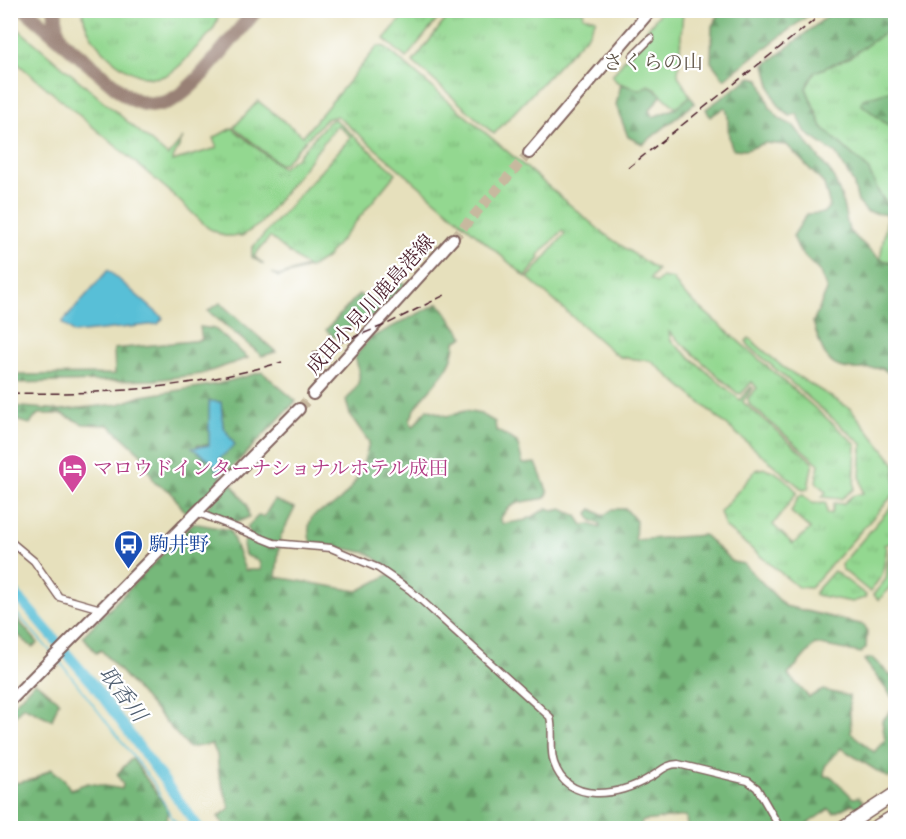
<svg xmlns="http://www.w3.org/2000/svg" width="906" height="839" font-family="'Gentium Book Plus','Noto Serif JP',serif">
  <defs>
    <pattern id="grass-tufts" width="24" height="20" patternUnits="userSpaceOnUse" patternTransform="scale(1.5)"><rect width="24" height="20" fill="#93d890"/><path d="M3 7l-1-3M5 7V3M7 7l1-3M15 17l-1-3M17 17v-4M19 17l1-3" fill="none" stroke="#80b97c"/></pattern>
    <pattern id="forest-firs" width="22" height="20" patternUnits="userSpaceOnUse" patternTransform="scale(1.5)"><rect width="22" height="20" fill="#76b87a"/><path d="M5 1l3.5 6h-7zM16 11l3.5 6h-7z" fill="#639564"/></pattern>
  </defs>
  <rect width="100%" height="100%" fill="#fff"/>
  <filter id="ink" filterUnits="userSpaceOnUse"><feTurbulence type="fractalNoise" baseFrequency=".0167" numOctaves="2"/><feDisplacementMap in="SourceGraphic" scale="12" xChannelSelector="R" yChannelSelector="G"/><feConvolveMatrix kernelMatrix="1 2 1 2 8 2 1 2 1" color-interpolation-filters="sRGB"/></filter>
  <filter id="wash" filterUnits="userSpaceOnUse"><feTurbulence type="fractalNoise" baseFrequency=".008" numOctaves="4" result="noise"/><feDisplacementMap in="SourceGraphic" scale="24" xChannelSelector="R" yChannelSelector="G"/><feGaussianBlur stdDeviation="1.35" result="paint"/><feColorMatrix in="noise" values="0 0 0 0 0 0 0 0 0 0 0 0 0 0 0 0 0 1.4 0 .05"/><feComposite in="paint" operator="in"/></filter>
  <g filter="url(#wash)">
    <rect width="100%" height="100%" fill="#e6e0bc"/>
    <g fill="url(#grass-tufts)" stroke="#6e7c5e" stroke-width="1.5">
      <path d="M83,10l135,1c1,15 -9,24 -20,35 -10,10 -20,25 -34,30 -31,11 -82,-35 -81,-66z"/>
      <polygon points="402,11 442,11 442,14 406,58 384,39 405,14"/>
      <polygon points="452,11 584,11 583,16 596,19 589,33 494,134 413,62"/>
      <polygon points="10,22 168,156 183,138 172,161 217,148 213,138 232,128 282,168 297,157 328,122 334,119 396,173 326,258 312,267 278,277 272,273 279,276 307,267 270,237 254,256 264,265 252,257 252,248 351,137 337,125 260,224 242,236 224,236 208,228 168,190 11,58"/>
      <polygon points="895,25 895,264 880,259 889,207 879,193 868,169 822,127 806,88 815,72 850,57"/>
      <polygon points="378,46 385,47 603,233 657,270 650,279 656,283 662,277 673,279 681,291 856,444 854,489 841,499 822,497 826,492 816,482 819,464 749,404 748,398 757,388 752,382 741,394 737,393 669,332 671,341 740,400 751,387 753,388 743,401 744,403 813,462 808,489 803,490 651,361 620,357 614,353 528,278 565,234 562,231 539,255 540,258 526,277 337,116 326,119 283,164 279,164 234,127 258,101 303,136"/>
      <path d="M749,338l35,30 67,41 44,55v29l-85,95 -12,-1 -73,-60 -5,-15 36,-42c14,-7 32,11 41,22l-24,33 20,19 17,-15 -19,-17 8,-16 4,-1 9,8h14l1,11 5,-1 2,-10 9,1 9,-8 11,-3 -3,-17 2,-32 -113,-98 -3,-5z"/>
      <polygon points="895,502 895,542 884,545 887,548 882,575 870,592 842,569 841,565"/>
      <polygon points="893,551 895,553 895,581 879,600 873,595 886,579 889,553"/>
      <polygon points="834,571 866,595 865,598 852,602 815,595 815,592"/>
    </g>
    <g fill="url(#forest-firs)" stroke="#606c52" stroke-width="1.5">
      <polygon points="721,11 721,10 814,11 724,79 711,62 712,26"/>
      <path d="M834,11h61v14l-45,32 -35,15 -9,16 16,39 46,42 11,24 10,14 -1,8 -21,-3 -9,-10 -5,-20 -17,-28 -30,-21 -9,-19 -7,2c-18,-11 -20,-32 -25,-51z"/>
      <path d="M751,77l9,2 10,29 10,11 14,7 39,50 8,20 8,35 31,28 15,5v114l-13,-10c-49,3 -54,4 -69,-46l14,-32 -7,-18 -20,-20 -7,-16 14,-22 16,-1 7,-7 -6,-22 -37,-39 -22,-2 -19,7 -13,-1c-9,-17 -1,-30 -8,-42l-15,10 -4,-8z"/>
      <polygon points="621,84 640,90 648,85 662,95 649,111 653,117 676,108 690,96 695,103 643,144 628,137 616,105"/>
      <polygon points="895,89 896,89 895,131 861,104 863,99"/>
      <polygon points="397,282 407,284 374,320 369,315 334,337 326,330 359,294 372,305 388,286 391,288"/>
      <polygon points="220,303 276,352 262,356 208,311"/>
      <path d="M439,303l25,34 -9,5c0,33 -36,49 -45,79l3,6 14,-18 20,7 18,-5 16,3 14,8 1,8 21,12 6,22 13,-1 12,30 -3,5c-20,5 -34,1 -44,20l1,6 24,-4 22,-12 6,3 8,-2 15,7 6,9 7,-1 10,4v-4l-9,-4 -3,-7 4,-4 11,7 10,-7h13l10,12 -1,19 69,-5 29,27 11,2 41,42 79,19 3,5 -1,18 -5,5 -46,-9 -27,31 21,22 14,-7 26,6 2,37 23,19 11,-12 -3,-19 13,-15v69l-7,3 -47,-30 -16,18 -1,10 8,1 21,21 6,-1 4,4 -3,8 -8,-5 -18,9 -5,-4 -28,19h-114l-1,-12 -43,5 -4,7h-413l-8,-11 12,-9 -11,-33 -2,-20 -5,-11 -23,4 -88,-98 -5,3 -13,-17 110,-113 37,7 15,40h16l-2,-9 -14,-6 -2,-10 7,-13 -3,-5 11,-11 6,1 10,-17 21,8 -15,30 -4,39 82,14 36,-19 -26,-19 -57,-11c-3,-6 -3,-17 0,-23 3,-7 15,-9 20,-12 24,-16 33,-40 38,-65l-19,-27 -4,-15c15,-15 16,-23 9,-43l15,-19z"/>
      <polygon points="200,327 215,329 248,358 202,374 154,380 11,383 11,375 115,374 114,349 202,340"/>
      <polygon points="262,372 296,401 228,472 219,459 235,445 223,426 221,402 209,445 197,445 212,462 222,479 186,513 170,491 155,483 141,454 109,425 83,424 62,414 38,414 30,424 11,419 10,406 61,410 119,404 142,396 218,384"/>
      <polygon points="231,483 247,505 249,517 231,525 203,512"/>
      <polygon points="10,612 11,612 38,643 32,647 11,629"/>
      <polygon points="872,658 895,679 895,701 864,660"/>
      <polygon points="35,682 59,701 52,720 23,706 11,721 11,707"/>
      <polygon points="132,758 168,810 167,819 155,828 127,822 116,824 115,828 11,828 11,777 16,783 35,779 51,769 64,779 70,789 88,783 122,789 123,785 117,774"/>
    </g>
    <polygon fill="#93d890" stroke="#6e7c5e" stroke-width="1.5" points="661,11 683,11 678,75 690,96 676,108 653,87 648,85 640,90 617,82 612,76"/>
    <g fill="#59bfd7" stroke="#526f81" stroke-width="1.5">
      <polygon points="108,270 163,318 158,324 74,333 62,323"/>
      <polygon points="209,401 221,402 223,426 235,445 219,459 226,469 219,475 212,462 192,448 209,445"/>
    </g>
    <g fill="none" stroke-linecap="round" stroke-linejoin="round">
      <g stroke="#59bfd7" stroke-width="1.5">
        <polyline points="10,606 52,653"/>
        <polyline points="57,658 153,782 172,818 183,828"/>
        <polyline points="21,828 26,825 37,828"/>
      </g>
      <polyline stroke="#59bfd7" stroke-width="10" points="10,587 93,684 199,828"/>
      <g stroke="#988074" stroke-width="15">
        <path d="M26,10l97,83c41,31 69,-7 94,-36 13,-16 26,-31 39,-47"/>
        <polyline points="55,10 56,27 61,39"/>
      </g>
    </g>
  </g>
  <g filter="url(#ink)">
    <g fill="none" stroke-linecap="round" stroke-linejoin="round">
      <g stroke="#c7b99f" stroke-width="10" stroke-dasharray="10 5" stroke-linecap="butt">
        <polyline points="453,239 529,153"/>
        <polyline points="299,409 313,394"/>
      </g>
      <defs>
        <g id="street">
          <polyline points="637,10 641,21"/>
          <polyline points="633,56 651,38"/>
          <path d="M196,512l78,31 57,5 47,20 32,22 140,127c4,15 -1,31 4,46 14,42 65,33 95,15 10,-5 17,-14 29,-14l70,17 9,7 23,40"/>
          <polyline points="10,541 34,561 59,597 101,609"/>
        </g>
        <g id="primary">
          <polyline points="529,153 651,10"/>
          <polyline points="313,394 453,239"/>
          <polyline points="10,701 299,409"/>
        </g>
        <g id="highway">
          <polyline points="843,828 896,793"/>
          <polyline points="874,828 896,815"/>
          <polyline points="891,828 896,826"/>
        </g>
      </defs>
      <use href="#street" stroke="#81635e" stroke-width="9"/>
      <use href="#primary" stroke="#81635e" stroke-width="14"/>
      <use href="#highway" stroke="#81635e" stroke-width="15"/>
      <use href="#street" stroke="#fff" stroke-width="6"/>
      <use href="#primary" stroke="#fff" stroke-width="10"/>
      <use href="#highway" stroke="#fff" stroke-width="12"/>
      <g stroke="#4a1f2b" stroke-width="1.5" stroke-dasharray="9 4.5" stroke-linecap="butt">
        <polyline points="628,168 827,10"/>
        <polyline points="313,353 385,325 445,295"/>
        <path d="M10,393c93,2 183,-5 272,-31"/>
      </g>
    </g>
  </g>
  <defs>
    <symbol id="hotel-pin" viewBox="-11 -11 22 30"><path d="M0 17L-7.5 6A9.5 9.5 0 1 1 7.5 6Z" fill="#d1479c" stroke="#fff"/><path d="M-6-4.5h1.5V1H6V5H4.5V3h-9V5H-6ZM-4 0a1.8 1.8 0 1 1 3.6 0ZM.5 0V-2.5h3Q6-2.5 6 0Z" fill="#fff"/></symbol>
    <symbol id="bus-pin" viewBox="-11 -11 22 30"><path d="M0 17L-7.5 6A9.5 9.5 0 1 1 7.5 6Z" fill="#1a4fb4" stroke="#fff"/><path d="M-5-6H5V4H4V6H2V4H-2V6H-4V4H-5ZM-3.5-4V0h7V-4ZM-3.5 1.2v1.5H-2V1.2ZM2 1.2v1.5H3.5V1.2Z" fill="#fff"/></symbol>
  </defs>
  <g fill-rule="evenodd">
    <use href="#hotel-pin" x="56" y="452" width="33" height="45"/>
    <use href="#bus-pin" x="112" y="528" width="33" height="45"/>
  </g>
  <g text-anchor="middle" stroke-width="4.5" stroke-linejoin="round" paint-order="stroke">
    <g font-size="20" fill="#605649" stroke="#fff">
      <text x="653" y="69">さくらの山</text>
    </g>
    <g font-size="20" fill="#4a1f2b" stroke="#fff">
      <text transform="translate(370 304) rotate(-48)" y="7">成田小見川鹿島港線</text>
    </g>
    <g font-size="20" fill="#b23c85" stroke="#fff" text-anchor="start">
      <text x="93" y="475">マロウドインターナショナルホテル成田</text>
    </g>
    <g font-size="20" fill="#164399" stroke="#fff" text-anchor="start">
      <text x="149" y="551">駒井野</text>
    </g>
    <g font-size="21" font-style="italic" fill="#505f70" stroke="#fff">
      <text transform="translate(123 694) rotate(53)" y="7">取香川</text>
    </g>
  </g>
  <rect width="906" height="839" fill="none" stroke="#fff" stroke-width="36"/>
</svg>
